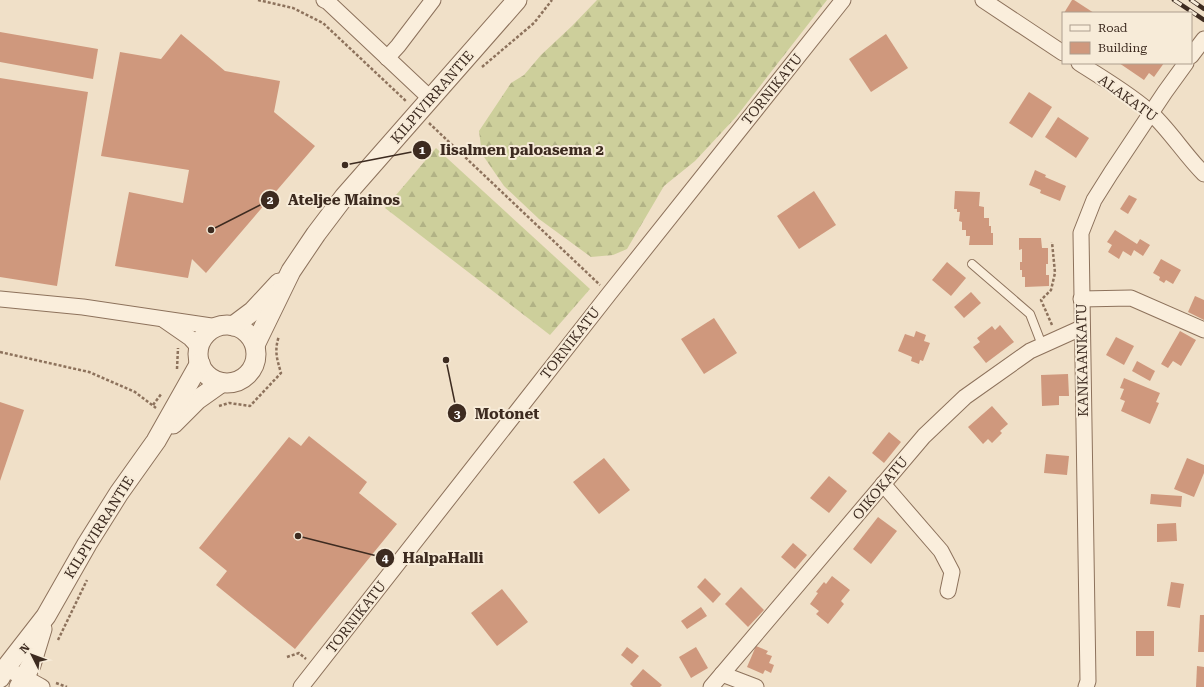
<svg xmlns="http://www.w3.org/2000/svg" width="1204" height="687" font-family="'Roboto Serif',serif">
  <defs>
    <pattern id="forest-firs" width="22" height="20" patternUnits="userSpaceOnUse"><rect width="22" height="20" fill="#cdcf9b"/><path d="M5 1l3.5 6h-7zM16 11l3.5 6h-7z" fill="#b1b285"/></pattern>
  </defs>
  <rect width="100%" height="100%" fill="#f0e0c8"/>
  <g fill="url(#forest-firs)">
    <polygon points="597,0 827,0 736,117 695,161 664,186 627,249 613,255 591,257 539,219 504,186 482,154 479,131 511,83 524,75 541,55 572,26"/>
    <polygon points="436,148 590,289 550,335 385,208"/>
  </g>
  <g fill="#cf987d">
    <polygon points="1072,0 1074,0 1094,13 1064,13"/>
    <polygon points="0,32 98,49 93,79 0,62"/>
    <polygon points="181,34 225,71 280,81 274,112 315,146 206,273 192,259 188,278 115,266 129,192 183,203 189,170 101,156 120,52 161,59"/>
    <polygon points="886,34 908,68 871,92 849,59"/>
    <polygon points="1119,63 1164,63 1154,77 1149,73 1144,80"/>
    <polygon points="0,78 88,92 57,286 0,277"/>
    <polygon points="1029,92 1052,107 1032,138 1009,123"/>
    <polygon points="1058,117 1089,138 1076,158 1045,137"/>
    <polygon points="1035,170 1046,175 1045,177 1066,186 1060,201 1040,193 1041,190 1029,185"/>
    <polygon points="814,191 836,225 799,249 777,216"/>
    <polygon points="955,191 980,192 979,206 984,207 984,218 989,218 989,226 991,226 991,233 993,233 993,245 969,245 970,236 966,236 966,230 962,230 962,222 959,221 960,212 957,212 957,209 954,209"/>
    <polygon points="1129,195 1137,199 1128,214 1120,209"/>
    <polygon points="1115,230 1137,244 1140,239 1150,245 1143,256 1134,250 1131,256 1123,251 1119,259 1108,252 1112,245 1107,242"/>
    <polygon points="1019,238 1041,238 1042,248 1048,248 1048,264 1046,264 1046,275 1049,275 1049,286 1025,287 1025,277 1022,277 1022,270 1020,270 1020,262 1022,262 1022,249 1019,250"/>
    <polygon points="1161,259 1181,270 1173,284 1166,280 1164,283 1159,280 1160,277 1153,273"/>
    <polygon points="947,262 966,278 951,296 932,280"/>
    <polygon points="971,292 981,303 964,318 954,307"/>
    <polygon points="1195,296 1204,300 1204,320 1188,312"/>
    <polygon points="714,318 737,353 704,374 681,339"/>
    <polygon points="1000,325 1014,342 986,363 973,347 980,342 977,338 992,326 995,330"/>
    <polygon points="916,331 926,335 924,341 930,343 923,361 920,360 919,364 911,361 912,357 898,351 905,334 914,337"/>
    <polygon points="1180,331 1196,340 1181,366 1173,361 1168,368 1161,364"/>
    <polygon points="1116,337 1134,346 1124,365 1106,355"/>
    <polygon points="1137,361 1155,371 1150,381 1132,371"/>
    <polygon points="1068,374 1069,396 1059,396 1059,405 1042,406 1041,375"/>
    <polygon points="1124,378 1160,393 1156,402 1159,403 1150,424 1121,411 1125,401 1120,399 1124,389 1120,388"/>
    <polygon points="0,402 24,410 0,481"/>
    <polygon points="992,406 1008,424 1000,431 1002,433 992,443 988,439 983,444 968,427"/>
    <polygon points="889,432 901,442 884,463 872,453"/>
    <polygon points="309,436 367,482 359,493 397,524 295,649 216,585 227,571 199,548 289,437 301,446"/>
    <polygon points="1046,454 1069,456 1067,475 1044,473"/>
    <polygon points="604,458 630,490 599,514 573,482"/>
    <polygon points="1187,458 1204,465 1204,473 1194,497 1174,489"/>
    <polygon points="829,476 847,491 829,513 810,498"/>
    <polygon points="1151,494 1182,496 1181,507 1150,504"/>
    <polygon points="878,517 897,531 871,564 853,549"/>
    <polygon points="1176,523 1177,541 1157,542 1157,524"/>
    <polygon points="793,543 807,555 795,569 781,557"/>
    <polygon points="832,576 850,590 841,601 844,604 828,624 816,614 819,611 810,604 818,593 816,592 824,582 826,584"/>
    <polygon points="705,578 721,594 713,603 697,587"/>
    <polygon points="1171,582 1184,584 1180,608 1167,606"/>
    <polygon points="741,587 764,610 748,627 725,604"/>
    <polygon points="502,589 528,622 497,646 471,613"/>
    <polygon points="701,607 707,616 687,629 681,621"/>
    <polygon points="1200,615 1204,615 1204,652 1198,652"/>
    <rect x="1136" y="631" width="18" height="25"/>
    <polygon points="756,646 768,651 766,654 772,656 769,663 774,665 771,673 765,670 763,674 747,667"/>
    <polygon points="627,647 639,656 632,664 621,655"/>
    <polygon points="696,647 708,668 691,678 679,657"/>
    <polygon points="1197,666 1204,667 1204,687 1196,687"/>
    <polygon points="643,669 662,685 660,687 633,687 630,684"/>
  </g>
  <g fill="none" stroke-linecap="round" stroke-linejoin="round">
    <defs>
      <polyline id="service" points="972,264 1030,314 1042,345"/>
      <g id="minor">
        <polyline points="324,0 328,2 431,99"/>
        <polyline points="983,0 1063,53"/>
        <polyline points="1191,56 1204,39"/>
        <polyline points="387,58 398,46 433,0"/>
        <path d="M1079,63c23,15 53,32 73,51 19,18 33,41 52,60"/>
        <polyline points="0,299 83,307 218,327"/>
        <polyline points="1081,299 1131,298 1204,330"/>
        <polyline points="164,320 190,338 199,348"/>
        <polyline points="883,484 941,551 952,572 948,591"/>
        <path d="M0,670c14,0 29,10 42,17"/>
        <polyline points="722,674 756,687"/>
        <polyline points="301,687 609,294 843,0"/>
        <polyline points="711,687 924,436 965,397 1030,351 1081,328"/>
        <polyline points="1086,687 1088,681 1081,233 1094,200 1111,173 1165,92 1186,63"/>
      </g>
      <g id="tertiary">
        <circle cx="227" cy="354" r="29"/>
        <polyline points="233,326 253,311 279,283"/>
        <polyline points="255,345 291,271 316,234 344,197 517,0"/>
        <polyline points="173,424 197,400 221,383"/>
        <polyline points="0,678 4,670 46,616 87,544 119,493 156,441 200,363"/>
        <polyline points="19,687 31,665 42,629"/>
      </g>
    </defs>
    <use href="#service" stroke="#8d725c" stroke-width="10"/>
    <use href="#minor" stroke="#8d725c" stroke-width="17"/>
    <use href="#tertiary" stroke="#8d725c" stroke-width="21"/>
    <g stroke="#8d725c" stroke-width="2.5" stroke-dasharray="3 2" stroke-linecap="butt">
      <polyline points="258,0 293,8 323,23 407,102"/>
      <polyline points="482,67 534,23 552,0"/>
      <polyline points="429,123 600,285"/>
      <polyline points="1052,325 1041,300 1051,290 1055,273 1052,242"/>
      <polyline points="0,352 89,372 135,392 156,408"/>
      <polyline points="177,369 178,348"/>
      <polyline points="153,405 162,393"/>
      <path d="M219,406l10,-3 21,3 31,-33c-4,-14 -7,-22 -2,-37"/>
      <polyline points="58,640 87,580"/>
      <polyline points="287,657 299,653 306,659"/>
      <polyline points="56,683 67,687"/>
    </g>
    <use href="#service" stroke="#faeedc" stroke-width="8"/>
    <use href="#minor" stroke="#faeedc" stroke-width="15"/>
    <use href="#tertiary" stroke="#faeedc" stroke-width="19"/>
    <defs>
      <g id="rail">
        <polyline points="1174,0 1204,20"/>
        <polyline points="1191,0 1204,9"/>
      </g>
    </defs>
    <use href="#rail" stroke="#3d2b20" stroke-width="4.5"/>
    <use href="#rail" stroke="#f7ebd8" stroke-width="3" stroke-dasharray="9" stroke-linecap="butt"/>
  </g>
  <g text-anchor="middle" stroke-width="4" stroke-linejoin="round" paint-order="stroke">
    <g font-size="14" fill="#3d2b20" stroke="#f7ebd8">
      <text transform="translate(772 89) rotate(-51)" y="5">TORNIKATU</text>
      <text transform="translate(432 97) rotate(-49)" y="5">KILPIVIRRANTIE</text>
      <text transform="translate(1128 98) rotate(36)" y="5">ALAKATU</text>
      <text transform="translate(570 343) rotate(-52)" y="5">TORNIKATU</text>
      <text transform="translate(1082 360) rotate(-91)" y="5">KANKAANKATU</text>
      <text transform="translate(880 488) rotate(-50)" y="5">OIKOKATU</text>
      <text transform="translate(99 527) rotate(-58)" y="5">KILPIVIRRANTIE</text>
      <text transform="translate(356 617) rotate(-52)" y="5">TORNIKATU</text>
    </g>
  </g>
  <path fill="none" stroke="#3d2b20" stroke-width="1.5" d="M345 165L422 150M211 230L270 200M446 360L457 413M298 536L385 558"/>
  <g fill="#3d2b20" stroke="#f7ebd8" stroke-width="1.5">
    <circle cx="345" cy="165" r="4"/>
    <circle cx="211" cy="230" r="4"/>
    <circle cx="446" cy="360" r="4"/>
    <circle cx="298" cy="536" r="4"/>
    <circle cx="422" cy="150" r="10"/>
    <circle cx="270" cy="200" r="10"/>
    <circle cx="457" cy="413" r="10"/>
    <circle cx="385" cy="558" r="10"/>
  </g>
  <g font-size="12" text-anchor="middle" font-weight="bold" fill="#fff">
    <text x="422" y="154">1</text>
    <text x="270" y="204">2</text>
    <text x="457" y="418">3</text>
    <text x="385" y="562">4</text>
  </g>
  <g font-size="15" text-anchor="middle" font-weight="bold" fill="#3d2b20" stroke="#f7ebd8" stroke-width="4" stroke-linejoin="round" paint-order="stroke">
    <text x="522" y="155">Iisalmen paloasema 2</text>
    <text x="344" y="205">Ateljee Mainos</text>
    <text x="507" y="419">Motonet</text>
    <text x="443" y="563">HalpaHalli</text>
  </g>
  <rect x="1062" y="12" width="130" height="52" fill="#f7ebd8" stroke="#ad9e8e"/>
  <rect x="1070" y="25" width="20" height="6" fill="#faeedc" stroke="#ad9e8e"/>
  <text x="1098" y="32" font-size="12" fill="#3d2b20">Road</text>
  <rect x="1070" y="42" width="20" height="12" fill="#cf987d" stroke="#ad9e8e"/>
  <text x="1098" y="52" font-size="12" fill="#3d2b20">Building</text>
  <g transform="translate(32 655) rotate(312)" stroke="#f7ebd8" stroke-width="3" paint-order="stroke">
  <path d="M0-3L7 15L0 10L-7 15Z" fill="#3d2b20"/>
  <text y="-6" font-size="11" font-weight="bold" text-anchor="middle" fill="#3d2b20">N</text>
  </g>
</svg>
